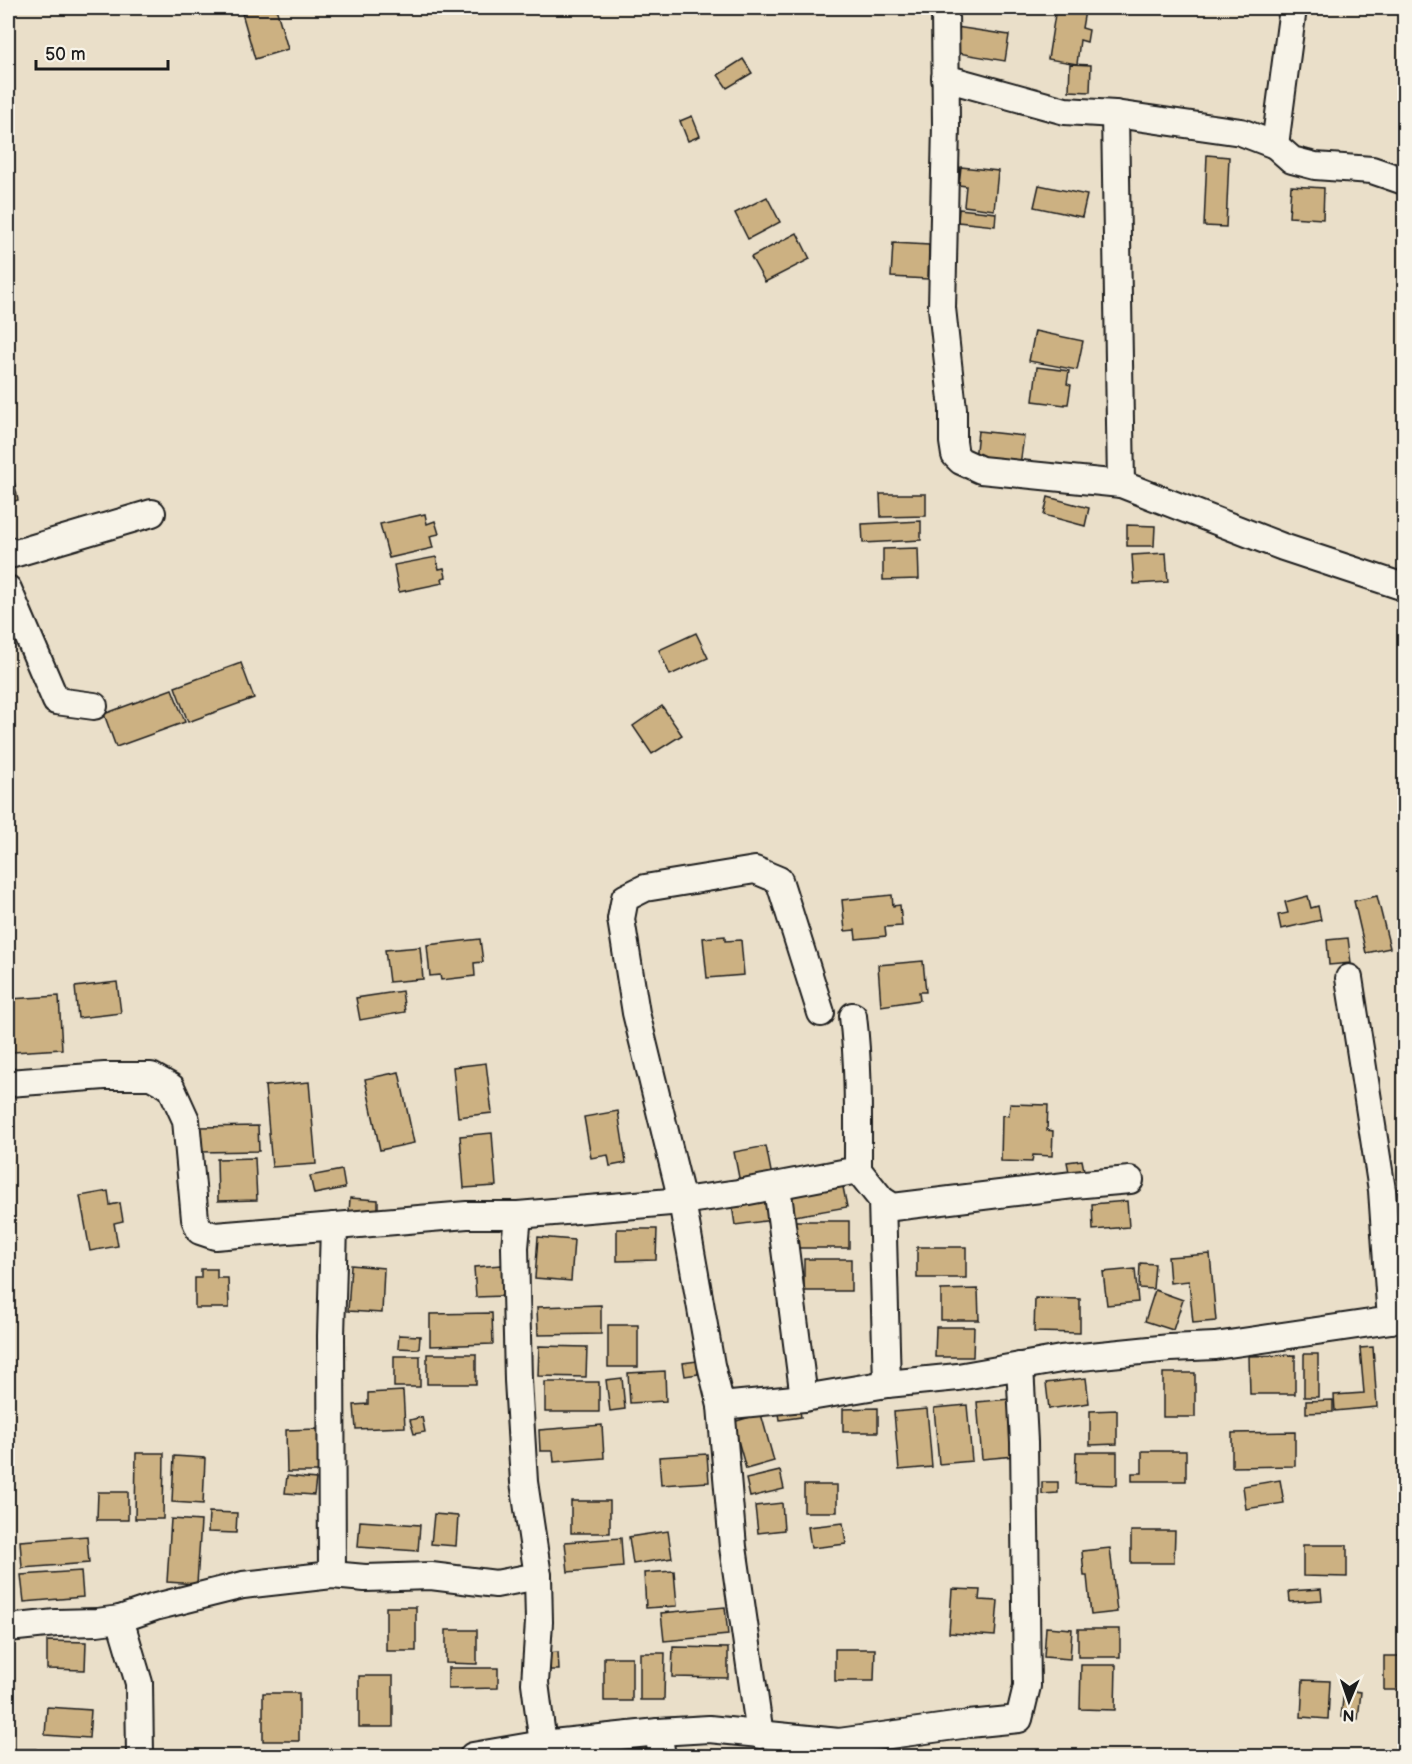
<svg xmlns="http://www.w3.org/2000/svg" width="1412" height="1764" font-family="'Balsamiq Sans',sans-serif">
  <rect width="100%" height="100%" fill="#eadfc9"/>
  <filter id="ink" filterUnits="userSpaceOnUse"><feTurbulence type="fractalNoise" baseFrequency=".0167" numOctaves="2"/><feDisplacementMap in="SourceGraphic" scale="12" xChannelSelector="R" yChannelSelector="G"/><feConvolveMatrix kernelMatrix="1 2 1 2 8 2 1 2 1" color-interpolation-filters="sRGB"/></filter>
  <g filter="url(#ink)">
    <g fill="#ccb182" stroke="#1c1c1c" stroke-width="1.5">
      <polygon points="241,8 276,8 288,49 255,59 242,13 244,13"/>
      <polygon points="1056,8 1085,11 1082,28 1089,30 1087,42 1080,40 1077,64 1048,59"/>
      <polygon points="956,27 1009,35 1005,61 952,52"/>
      <polygon points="743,59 752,73 727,88 718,75"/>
      <polygon points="1070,64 1091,65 1090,92 1069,91"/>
      <polygon points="692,116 700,136 688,141 680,121"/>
      <polygon points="1207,155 1229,157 1226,227 1204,226"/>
      <polygon points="961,167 998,171 994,210 964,206 966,186 959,185"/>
      <polygon points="1039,185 1087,195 1082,217 1034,207"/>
      <polygon points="1291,186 1324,188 1323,219 1289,217"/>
      <polygon points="767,197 780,222 748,239 735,213"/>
      <polygon points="959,209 996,213 995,226 958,222"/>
      <polygon points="797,233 810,259 765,282 751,257"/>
      <polygon points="893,243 929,245 928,279 891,277"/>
      <polygon points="1035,331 1083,341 1077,370 1029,361"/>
      <polygon points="1037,367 1069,371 1067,384 1071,385 1068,404 1065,404 1065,405 1033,401"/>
      <polygon points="978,431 1024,436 1020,465 975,460"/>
      <polygon points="8,453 18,500 8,503"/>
      <polygon points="880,494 926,494 926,516 881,517"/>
      <polygon points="1048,497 1089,508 1085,526 1044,515"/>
      <polygon points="425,514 427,524 435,521 439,534 430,536 433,548 389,558 380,524"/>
      <polygon points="921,521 921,540 863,543 862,524"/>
      <polygon points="1127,525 1155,526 1154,546 1127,546"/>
      <polygon points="918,548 919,579 883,580 883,549"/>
      <polygon points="1166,553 1168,582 1134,584 1132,555"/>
      <polygon points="436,557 439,569 444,568 446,577 442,578 443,583 399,592 394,565"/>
      <polygon points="696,633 708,658 670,675 659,650"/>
      <polygon points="241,663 254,698 188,722 175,687"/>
      <polygon points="172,689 185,722 116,747 104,714"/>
      <polygon points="662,706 682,735 652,754 633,726"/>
      <polygon points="892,895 893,906 900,905 902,926 885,927 886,936 856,939 855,930 845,931 842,900"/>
      <polygon points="1308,896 1311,908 1318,906 1321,920 1281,929 1278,915 1288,913 1285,902"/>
      <polygon points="1377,896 1390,948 1366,953 1354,901"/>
      <polygon points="725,936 725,941 741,940 744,975 707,978 703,938"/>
      <polygon points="1348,938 1351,963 1329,965 1327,940"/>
      <polygon points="480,939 483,962 474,963 475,976 441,980 440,975 430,976 427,945"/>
      <polygon points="420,947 423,979 389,982 385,950"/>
      <polygon points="923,961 926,992 919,992 920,1000 881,1006 878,965"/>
      <polygon points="117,982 121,1013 78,1018 75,987"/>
      <polygon points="402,991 405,1012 360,1020 356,998"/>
      <polygon points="59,996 62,1049 13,1052 10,999"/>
      <polygon points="486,1063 492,1113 458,1117 453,1067"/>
      <polygon points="399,1072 414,1143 380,1150 365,1079"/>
      <polygon points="309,1082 316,1164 272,1167 265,1086"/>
      <polygon points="1010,1104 1048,1105 1047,1130 1053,1131 1052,1156 1033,1155 1032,1162 1001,1161 1002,1115 1009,1116"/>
      <polygon points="618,1111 626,1163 610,1166 608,1155 591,1158 584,1117"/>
      <polygon points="258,1126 259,1151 200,1152 199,1127"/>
      <polygon points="492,1133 496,1186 464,1188 460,1136"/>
      <polygon points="766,1146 773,1182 741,1188 734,1152"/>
      <polygon points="255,1158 257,1200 218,1201 217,1159"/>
      <polygon points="1082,1160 1084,1170 1069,1172 1067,1162"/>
      <polygon points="342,1170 345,1188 314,1194 310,1176"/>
      <polygon points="841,1177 847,1207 795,1216 790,1186"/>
      <polygon points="108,1191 110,1205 120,1203 123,1221 114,1223 118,1246 90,1251 80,1196"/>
      <polygon points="769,1192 773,1220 735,1225 731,1198"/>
      <polygon points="350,1198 378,1200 378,1214 349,1212"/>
      <polygon points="1127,1201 1129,1227 1093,1230 1092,1204"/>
      <rect x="791" y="1221" width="58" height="27"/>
      <polygon points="617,1229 657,1229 656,1260 617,1261"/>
      <polygon points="538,1237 574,1240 571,1281 535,1278"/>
      <rect x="917" y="1247" width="49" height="31"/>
      <polygon points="1210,1254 1216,1321 1193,1323 1189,1281 1170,1283 1168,1257"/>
      <rect x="804" y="1259" width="47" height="32"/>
      <polygon points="1140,1263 1155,1264 1153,1289 1139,1288"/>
      <polygon points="351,1265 384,1268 382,1313 348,1311"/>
      <polygon points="502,1265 504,1296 476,1297 474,1267"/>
      <polygon points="201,1269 217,1269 217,1278 228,1278 229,1308 195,1308 195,1278 201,1278"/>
      <polygon points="1135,1269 1138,1302 1107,1305 1103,1272"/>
      <polygon points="978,1289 979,1320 941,1320 941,1290"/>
      <polygon points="1155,1290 1183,1300 1173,1330 1145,1321"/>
      <polygon points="1035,1298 1080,1299 1080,1333 1034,1332"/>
      <polygon points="601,1305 601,1334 538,1335 537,1307"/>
      <polygon points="492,1313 493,1344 430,1346 430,1314"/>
      <rect x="608" y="1325" width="30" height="42"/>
      <polygon points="936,1327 974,1327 973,1357 935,1357"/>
      <polygon points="399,1335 420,1336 419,1349 398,1348"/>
      <polygon points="539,1346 587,1347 586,1377 538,1376"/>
      <polygon points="1373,1347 1377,1407 1335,1411 1334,1395 1364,1393 1360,1348"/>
      <rect x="427" y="1354" width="49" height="30"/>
      <rect x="1304" y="1354" width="14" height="43"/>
      <polygon points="1295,1355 1295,1394 1250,1394 1249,1356"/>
      <rect x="394" y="1356" width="26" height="31"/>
      <polygon points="697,1361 698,1374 685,1376 683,1363"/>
      <polygon points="665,1371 666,1401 630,1403 628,1373"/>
      <rect x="1163" y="1373" width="32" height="44"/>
      <polygon points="622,1378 625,1409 610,1411 606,1380"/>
      <polygon points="1086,1378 1089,1403 1049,1409 1046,1383"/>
      <rect x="545" y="1382" width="54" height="30"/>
      <polygon points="403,1391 405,1427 356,1429 354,1405 368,1404 368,1393"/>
      <polygon points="1010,1399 1015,1456 982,1459 977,1402"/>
      <polygon points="1333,1400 1333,1412 1306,1413 1306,1401"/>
      <polygon points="799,1405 801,1417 780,1420 778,1407"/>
      <polygon points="967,1405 972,1461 939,1464 934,1408"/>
      <polygon points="878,1408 878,1432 843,1432 843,1409"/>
      <polygon points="927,1409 932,1467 899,1470 894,1412"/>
      <polygon points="1117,1410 1117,1444 1090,1445 1090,1411"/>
      <polygon points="761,1414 774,1461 746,1469 733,1422"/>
      <polygon points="422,1417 425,1432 414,1434 410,1420"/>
      <polygon points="602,1425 604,1458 554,1462 553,1451 540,1451 539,1430"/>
      <polygon points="318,1429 318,1472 287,1472 286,1430"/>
      <polygon points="1295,1432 1295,1466 1232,1467 1232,1433"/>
      <polygon points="1142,1451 1186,1451 1186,1481 1132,1481 1132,1473 1142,1473"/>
      <polygon points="1076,1452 1117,1452 1117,1485 1075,1484"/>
      <polygon points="136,1453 164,1453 163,1519 135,1519"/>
      <polygon points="707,1454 709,1482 661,1485 659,1457"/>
      <polygon points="174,1456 205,1458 203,1504 172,1502"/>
      <polygon points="780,1471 784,1489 750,1497 746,1479"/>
      <polygon points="287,1476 316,1479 314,1495 285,1493"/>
      <polygon points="1280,1480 1284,1503 1246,1509 1243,1486"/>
      <polygon points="1042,1482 1058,1482 1058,1493 1042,1494"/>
      <rect x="804" y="1485" width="33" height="27"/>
      <polygon points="98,1492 128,1492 128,1520 97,1520"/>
      <rect x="571" y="1501" width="39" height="32"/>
      <polygon points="782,1503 784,1530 758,1533 755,1506"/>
      <polygon points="209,1512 237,1513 236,1533 208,1532"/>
      <polygon points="434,1514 458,1516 456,1546 431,1544"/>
      <polygon points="171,1519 201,1521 197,1584 167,1582"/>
      <polygon points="360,1521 420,1525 418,1551 358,1547"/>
      <polygon points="843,1523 846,1544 811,1548 808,1527"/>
      <polygon points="668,1531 672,1558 633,1564 629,1537"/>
      <polygon points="1131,1531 1175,1531 1174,1563 1131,1563"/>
      <polygon points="87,1536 89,1563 22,1568 20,1541"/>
      <polygon points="621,1538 623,1567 568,1572 565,1542"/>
      <polygon points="1303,1545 1347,1545 1347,1577 1303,1576"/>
      <polygon points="1110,1548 1117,1612 1091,1615 1087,1576 1084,1576 1082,1551"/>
      <polygon points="81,1571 83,1597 24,1602 21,1575"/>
      <polygon points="674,1571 677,1606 646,1608 644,1573"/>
      <polygon points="952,1589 980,1590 979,1600 998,1601 995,1636 949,1633"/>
      <polygon points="1321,1589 1322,1600 1290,1602 1289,1591"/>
      <rect x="386" y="1607" width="30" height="44"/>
      <polygon points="725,1607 728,1635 664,1641 661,1613"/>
      <polygon points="1046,1627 1072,1629 1070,1659 1044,1657"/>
      <rect x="1078" y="1629" width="42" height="28"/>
      <polygon points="446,1630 477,1630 477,1664 446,1663"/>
      <polygon points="47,1641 86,1642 85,1670 47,1669"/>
      <polygon points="673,1647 728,1648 728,1678 672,1677"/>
      <polygon points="835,1649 875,1649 874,1681 835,1681"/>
      <polygon points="558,1652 559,1670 547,1670 547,1653"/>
      <polygon points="640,1653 665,1653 664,1700 640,1700"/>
      <rect x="1384" y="1656" width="20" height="34"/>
      <rect x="604" y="1657" width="28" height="44"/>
      <polygon points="1081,1665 1116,1665 1115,1710 1080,1709"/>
      <polygon points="448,1668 498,1668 498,1688 448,1689"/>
      <rect x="359" y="1676" width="34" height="51"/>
      <polygon points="1303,1680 1330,1681 1328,1719 1301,1717"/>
      <polygon points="1344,1690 1361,1692 1358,1719 1341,1717"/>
      <rect x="263" y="1693" width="36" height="48"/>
      <polygon points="47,1707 91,1710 89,1738 45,1735"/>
      <polygon points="646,1738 648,1756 611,1756 610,1742"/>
      <rect x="8" y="1749" width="28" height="7"/>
    </g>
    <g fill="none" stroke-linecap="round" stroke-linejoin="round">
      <defs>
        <g id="minor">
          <polyline points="945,8 946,126 942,308 953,409 953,442 955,455 961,461 981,470 1121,484 1283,547 1404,587"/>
          <polyline points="945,78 1065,111 1115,114 1241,132 1275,145 1292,160 1315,166 1372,170 1404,181"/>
          <polyline points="1115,114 1121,484"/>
          <polyline points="1275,145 1293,8"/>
          <polyline points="8,550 13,554 152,513"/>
          <polyline points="8,589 56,701 94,706"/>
          <polyline points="1349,978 1382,1190 1391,1320"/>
          <path d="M8,1083l97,-7h46l20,11 15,33 9,99 5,12 15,5 252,-21h51l164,-14 56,-8 120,-23c0,-52 1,-103 -5,-154"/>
          <polyline points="858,1170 882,1200 893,1207 1073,1185 1130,1180"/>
          <polyline points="777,1186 804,1398"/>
          <polyline points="882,1200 887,1384"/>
          <polyline points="721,1406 804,1398 887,1384 958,1377 1061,1359 1170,1348 1215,1346 1391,1320 1404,1314"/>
          <polyline points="332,1575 331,1336 334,1226"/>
          <polyline points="538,1576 539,1622 535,1683 543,1744"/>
          <polyline points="120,1619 139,1683 140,1756"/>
          <polyline points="8,1628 56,1623 97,1622 120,1619 155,1607 243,1585 332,1575 365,1578 431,1576 496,1584 538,1576 524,1482 518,1380 515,1247 518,1215"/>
          <polyline points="658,1732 662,1756"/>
          <polyline points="760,1735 733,1547 721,1406 711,1365 682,1201 636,1013 621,919 625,898 645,888 755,870 779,880 821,1013"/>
          <polyline points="839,1742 969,1724 1019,1719 1027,1686 1024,1442 1020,1366"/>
          <polyline points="473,1756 543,1744 658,1732 709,1729 839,1742 841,1756"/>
        </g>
      </defs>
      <use href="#minor" stroke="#1c1c1c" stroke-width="30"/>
      <use href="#minor" stroke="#f7f3e8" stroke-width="26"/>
    </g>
  </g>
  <rect width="1412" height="1764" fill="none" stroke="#f7f3e8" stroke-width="30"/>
  <rect x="15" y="15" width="1382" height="1734" fill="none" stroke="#1c1c1c" stroke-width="2" filter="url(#ink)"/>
  <g transform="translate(1349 1701) rotate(182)" stroke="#f7f3e8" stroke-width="4.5" paint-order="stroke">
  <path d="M0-4.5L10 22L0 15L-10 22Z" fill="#1c1c1c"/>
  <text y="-9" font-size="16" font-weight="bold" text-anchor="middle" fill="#1c1c1c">N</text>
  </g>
  <path d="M36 60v9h132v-9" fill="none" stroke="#1c1c1c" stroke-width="3"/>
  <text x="45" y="60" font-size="18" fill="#1c1c1c" stroke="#f7f3e8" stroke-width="4.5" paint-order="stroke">50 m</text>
</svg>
